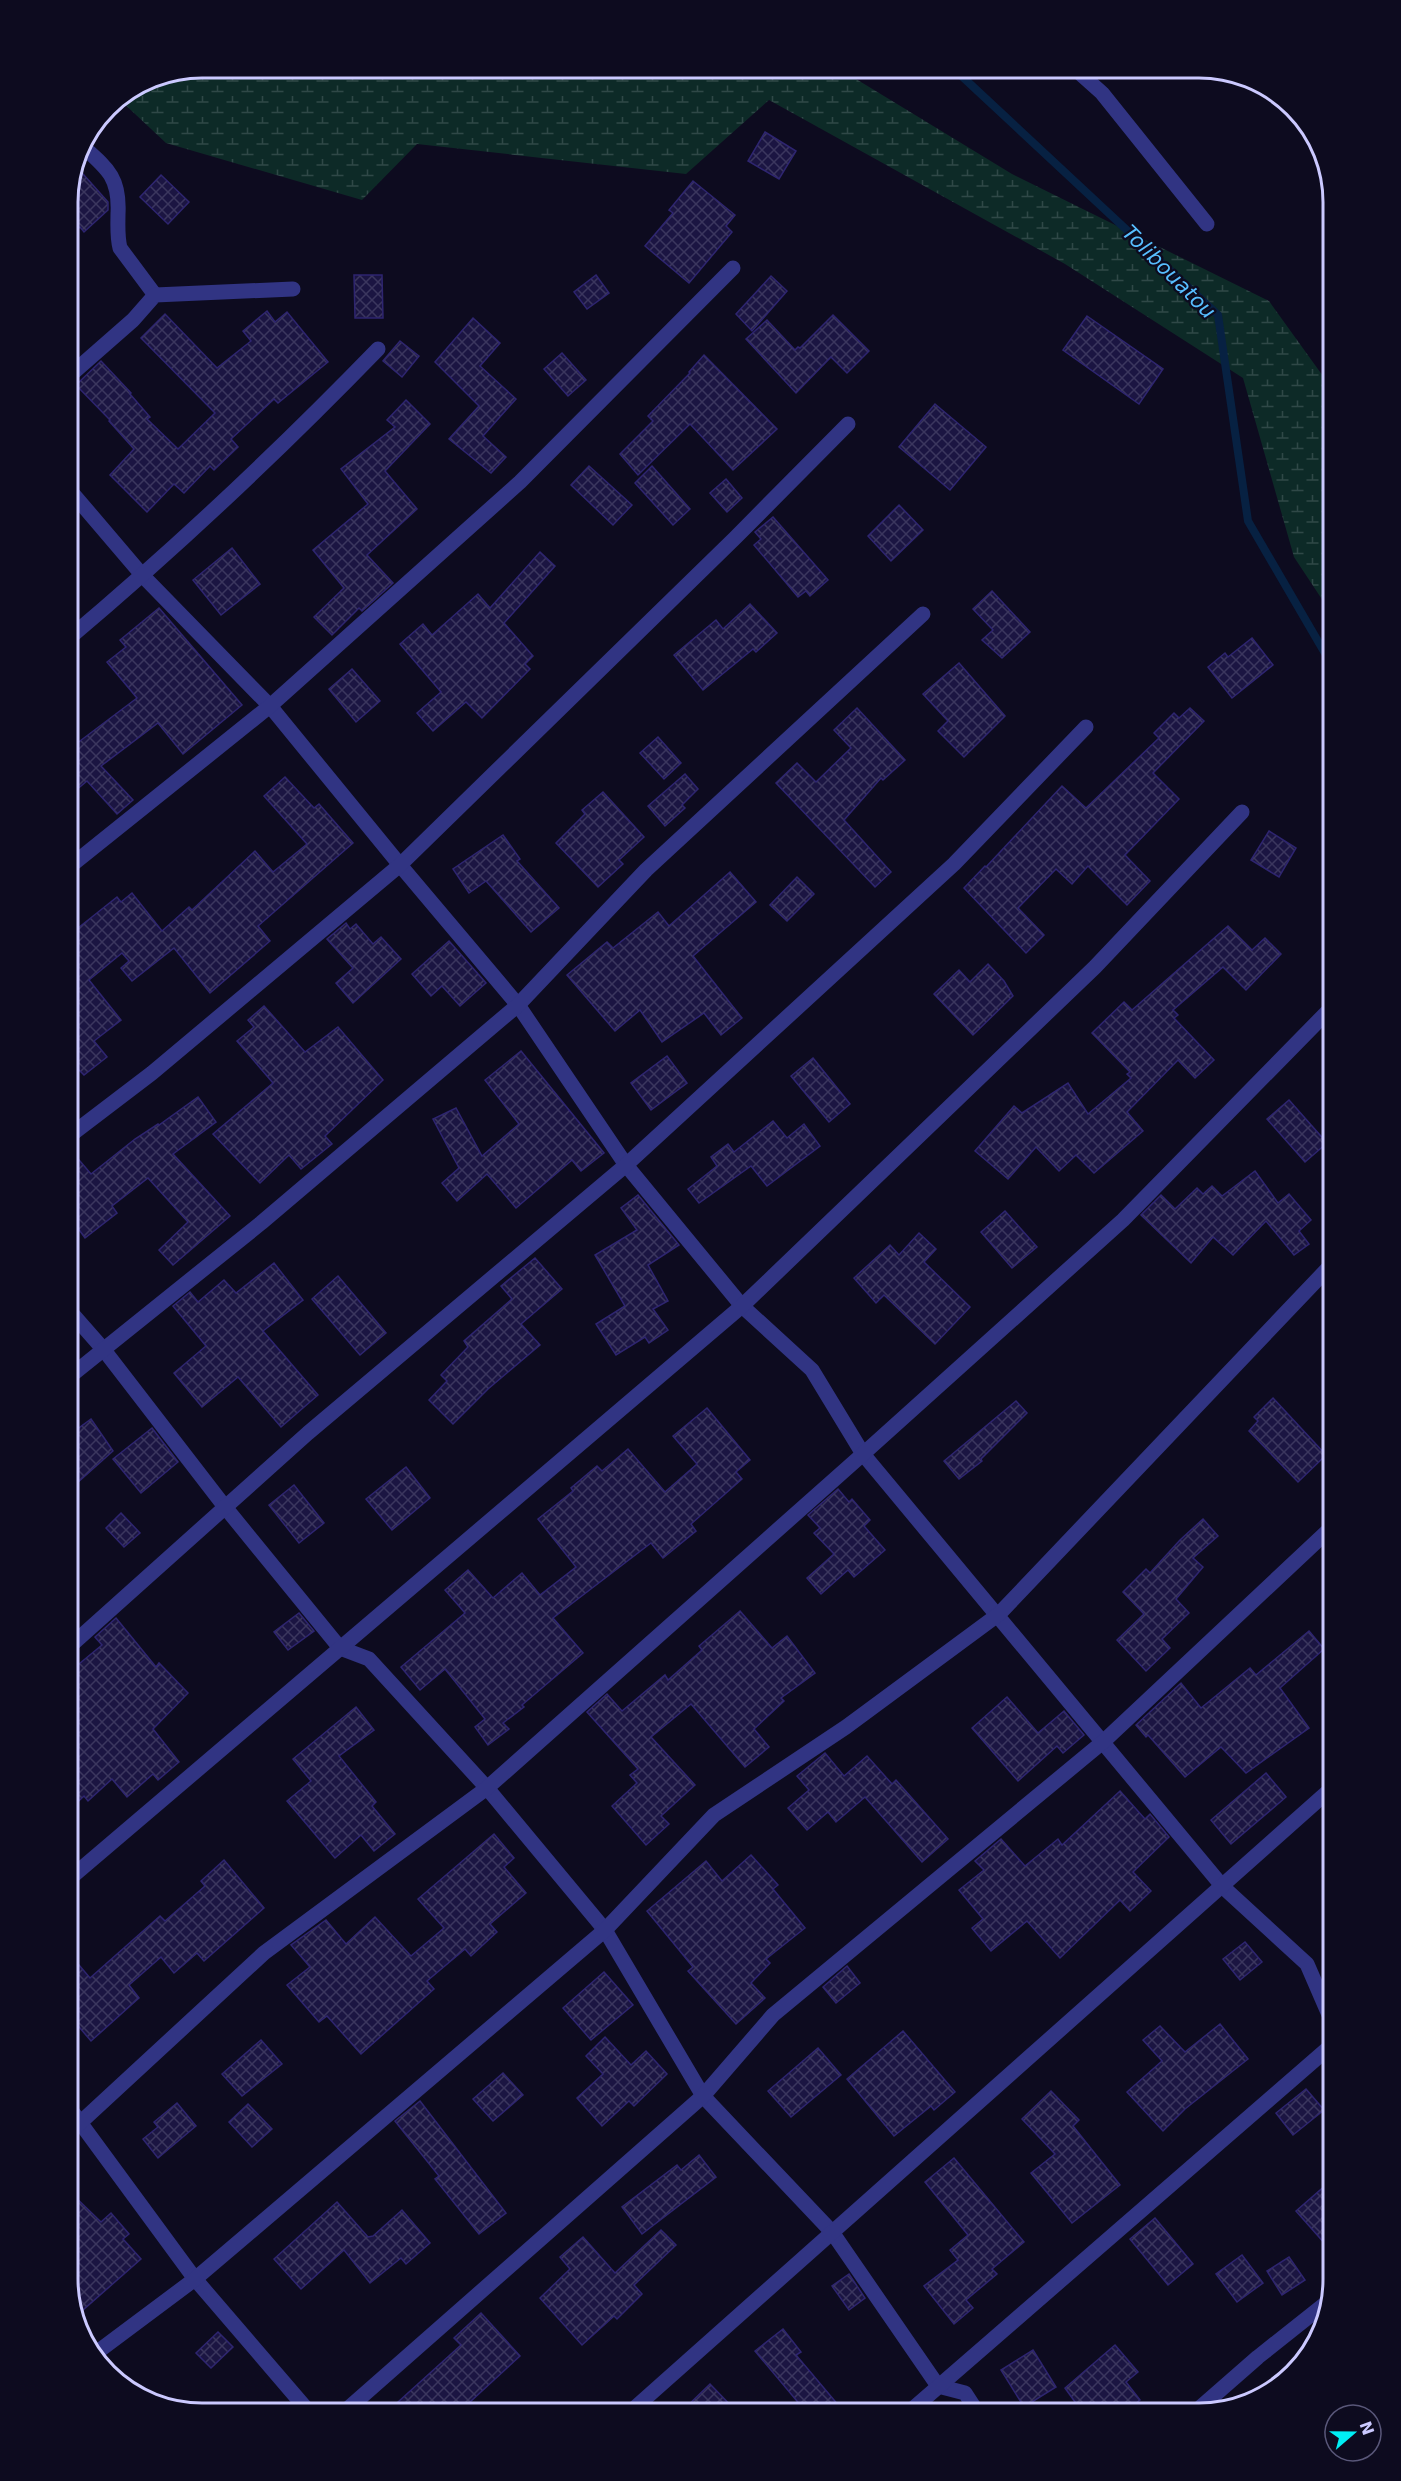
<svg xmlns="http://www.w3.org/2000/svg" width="1401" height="2481" font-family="'DejaVu Sans',sans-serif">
  <defs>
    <pattern id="wetland-marsh" width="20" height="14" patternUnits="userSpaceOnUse" patternTransform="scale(1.5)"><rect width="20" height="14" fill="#0d2a27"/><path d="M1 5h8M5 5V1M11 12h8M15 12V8" fill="none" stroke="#2f4847"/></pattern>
    <pattern id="building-cross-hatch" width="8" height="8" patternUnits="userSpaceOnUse" patternTransform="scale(1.5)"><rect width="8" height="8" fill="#1b1542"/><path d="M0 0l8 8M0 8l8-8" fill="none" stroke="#3b365e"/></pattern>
  </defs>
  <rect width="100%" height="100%" fill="#0d0b1f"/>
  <polygon fill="url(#wetland-marsh)" points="203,68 838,68 1012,174 1269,301 1333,390 1333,616 1294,557 1243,378 1065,264 769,100 686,174 417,144 362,200 166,143 119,99 151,78"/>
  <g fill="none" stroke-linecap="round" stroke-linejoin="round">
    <polyline stroke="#072142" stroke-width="8" points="953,68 1218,315 1248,521 1333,667"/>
  </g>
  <g fill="url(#building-cross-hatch)" stroke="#2e2570" stroke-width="1.5">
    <polygon points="765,132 796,151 779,179 748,161"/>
    <polygon points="75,165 108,202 108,210 84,232 80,227 68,238 68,194"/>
    <polygon points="161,175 189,202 168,224 140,197"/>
    <polygon points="693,181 735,215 726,226 732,232 689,283 645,246 673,213 669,210"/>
    <polygon points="354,275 382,275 383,318 355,318"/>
    <polygon points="596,275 609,293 587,309 574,292"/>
    <polygon points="771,276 787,291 752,331 736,314"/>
    <polygon points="267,311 275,322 287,312 328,362 278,403 274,399 231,439 238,447 214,470 210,466 184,493 174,484 147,512 110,475 134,449 109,421 110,420 76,385 101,361 131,393 130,394 150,417 147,419 178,449 215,413 141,338 165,314 217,368 251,341 243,331"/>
    <polygon points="833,315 869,351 847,373 831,357 796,393 746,339 767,320 795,350 798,347 800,348"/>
    <polygon points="1087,316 1163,369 1139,404 1063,350"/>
    <polygon points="473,318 500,343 480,366 516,399 483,436 506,457 491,473 449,439 479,406 435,362"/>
    <polygon points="400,341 419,356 402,377 383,361"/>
    <polygon points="562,353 586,380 568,396 544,369"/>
    <polygon points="704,355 777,429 733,470 690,424 638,475 620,454 653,421 648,416 690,373 689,372"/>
    <polygon points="406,400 430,424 385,471 417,509 367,555 393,583 362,611 359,608 332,635 314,617 344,588 313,550 368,504 341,469 395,427 387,420"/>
    <polygon points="935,404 986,447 950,490 899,447"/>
    <polygon points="589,466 632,505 613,525 571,485"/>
    <polygon points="652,466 690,509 673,525 635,483"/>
    <polygon points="726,479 742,498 727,512 710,493"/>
    <polygon points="899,505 923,530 891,561 868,536"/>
    <polygon points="773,517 828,580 810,596 806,591 798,597 754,545 761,539 755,532"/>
    <polygon points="232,548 260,584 221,615 193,580"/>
    <polygon points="540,552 555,566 504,623 533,656 525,664 530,669 482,718 466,702 433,731 417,713 441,692 400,644 423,624 432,635 478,594 490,608"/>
    <polygon points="992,591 1030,632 1002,658 982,640 993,630 973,609"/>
    <polygon points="750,604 777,633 756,652 753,649 703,690 674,655 716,620 723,629"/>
    <polygon points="159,608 242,705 183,754 158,723 101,766 133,800 117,814 87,781 68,797 68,750 137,698 107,662 126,647 120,640"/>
    <polygon points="1252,638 1273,665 1232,698 1208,667 1225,653 1228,657"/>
    <polygon points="959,663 1005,716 964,757 938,731 948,721 923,694"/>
    <polygon points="352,669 380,701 356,722 329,689"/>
    <polygon points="857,708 905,760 883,780 881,778 844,820 891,872 875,887 776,783 797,763 816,782 851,748 834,730"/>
    <polygon points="1190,708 1204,721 1153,773 1179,799 1125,855 1150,881 1127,905 1088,866 1072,884 1056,869 1018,908 1044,935 1026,953 964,888 985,866 986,867 1062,786 1086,808 1159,738 1154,733 1174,713 1179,718"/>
    <polygon points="658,737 681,763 664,779 640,753"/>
    <polygon points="685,774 698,789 682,805 685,808 665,826 648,806"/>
    <polygon points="285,777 314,808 319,804 353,843 258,926 270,941 210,993 174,948 132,981 121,968 129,961 122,953 89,980 121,1020 94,1041 107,1057 84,1075 78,1069 68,1078 68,936 117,897 121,902 132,893 162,931 189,907 192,910 255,851 273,872 307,844 264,796"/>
    <polygon points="603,792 644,837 619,860 623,864 598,887 556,843 585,814 582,810"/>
    <polygon points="1269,831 1296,848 1279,877 1251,860"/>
    <polygon points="503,835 520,859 517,861 559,908 531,932 486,881 469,893 453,869"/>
    <polygon points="730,872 756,902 693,956 742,1018 721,1035 704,1013 662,1042 640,1010 615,1031 567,975 607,942 613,948 658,912 669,926"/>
    <polygon points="797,877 814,894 787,921 770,905"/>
    <polygon points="346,923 350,929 356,924 373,944 381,937 401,959 353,1003 336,983 353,968 327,939"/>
    <polygon points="1228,926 1252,950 1265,938 1281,954 1246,990 1223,967 1173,1010 1178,1015 1174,1018 1214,1060 1195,1078 1178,1060 1127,1112 1143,1131 1094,1173 1076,1155 1059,1171 1036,1147 1008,1179 975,1151 1014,1106 1022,1113 1068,1083 1088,1114 1131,1078 1127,1074 1130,1072 1092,1033 1124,1002 1132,1010"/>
    <polygon points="449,941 486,983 460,1006 442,986 431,996 412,974"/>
    <polygon points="988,964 1004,981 1013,996 973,1035 934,994 959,970 970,982"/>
    <polygon points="264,1006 305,1052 338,1027 383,1080 325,1136 332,1144 301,1169 289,1155 260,1183 213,1134 273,1083 237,1041 254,1027 248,1020"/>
    <polygon points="521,1051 604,1153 581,1171 572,1160 516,1208 487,1174 457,1201 442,1183 459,1168 433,1119 456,1108 482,1156 519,1124 485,1080"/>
    <polygon points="667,1056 687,1083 651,1110 631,1083"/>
    <polygon points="813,1058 850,1104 829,1122 791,1076"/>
    <polygon points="198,1097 216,1122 173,1154 230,1216 173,1265 159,1250 188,1222 148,1178 112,1206 117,1213 85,1238 69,1216 77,1210 68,1198 68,1147 91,1174 135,1139 158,1124 159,1125"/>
    <polygon points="1289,1100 1327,1143 1305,1162 1267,1119"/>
    <polygon points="773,1121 787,1138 804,1124 820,1146 767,1186 751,1166 699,1203 688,1189 717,1166 711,1157 728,1144 734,1152"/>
    <polygon points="1255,1171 1278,1203 1289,1194 1311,1220 1299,1231 1309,1244 1294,1255 1266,1221 1233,1255 1213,1237 1191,1263 1141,1215 1161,1195 1175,1209 1197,1188 1203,1194 1212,1186 1222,1196"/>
    <polygon points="638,1195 679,1245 648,1265 668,1301 653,1309 668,1330 649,1343 645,1337 616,1355 596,1324 625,1306 595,1255 637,1230 621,1208"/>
    <polygon points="1005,1211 1037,1247 1012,1268 981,1232"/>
    <polygon points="919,1233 936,1249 924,1262 970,1307 935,1344 884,1295 876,1303 854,1278 890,1245 899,1255"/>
    <polygon points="535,1258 562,1289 521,1324 540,1345 488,1389 453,1424 429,1400 447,1381 441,1375 468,1347 464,1341 512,1299 501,1286"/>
    <polygon points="274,1263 303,1300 263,1331 318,1395 281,1427 238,1377 202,1407 174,1373 206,1346 173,1306 190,1292 198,1302 224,1280 236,1293"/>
    <polygon points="338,1276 386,1333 360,1355 312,1299"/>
    <polygon points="1273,1398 1326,1455 1298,1482 1249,1431 1258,1421 1254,1417"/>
    <polygon points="1016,1401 1027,1413 981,1459 982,1461 959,1479 944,1461"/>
    <polygon points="707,1408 750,1460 736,1472 742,1479 691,1524 696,1531 663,1558 651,1543 553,1618 583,1653 522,1705 524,1707 503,1723 509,1729 488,1745 475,1727 485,1719 445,1669 420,1690 401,1667 465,1613 445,1590 468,1570 493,1598 522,1573 540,1595 576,1567 538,1519 573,1491 571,1488 597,1466 602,1471 628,1449 665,1492 697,1464 673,1436"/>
    <polygon points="91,1419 113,1451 68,1491 68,1436"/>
    <polygon points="152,1428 178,1462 141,1493 113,1459"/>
    <polygon points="406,1467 430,1498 392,1530 366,1499"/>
    <polygon points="294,1485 324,1523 299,1543 269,1505"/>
    <polygon points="838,1489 849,1502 852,1499 870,1520 864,1526 885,1550 854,1577 848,1570 821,1594 807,1578 834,1554 814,1533 820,1528 808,1515"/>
    <polygon points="121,1513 140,1533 124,1547 106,1528"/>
    <polygon points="1203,1519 1218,1536 1193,1558 1203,1567 1176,1599 1189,1613 1162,1639 1170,1648 1146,1671 1117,1640 1144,1614 1123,1592 1146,1569 1150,1573 1180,1540"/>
    <polygon points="740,1611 772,1648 787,1636 815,1673 781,1698 784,1701 754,1729 769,1747 745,1767 691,1704 651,1737 695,1785 661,1816 669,1824 646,1845 612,1806 637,1783 630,1775 638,1769 587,1712 607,1694 622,1711 665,1675 668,1680 702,1650 699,1646"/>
    <polygon points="299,1613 314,1631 288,1650 274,1632"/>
    <polygon points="116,1618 156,1667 159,1663 188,1693 153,1729 179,1762 158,1780 153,1774 127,1797 112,1779 88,1801 84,1796 68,1811 68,1673 102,1645 95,1637"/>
    <polygon points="1309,1631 1324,1649 1280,1688 1309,1728 1246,1773 1221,1747 1185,1777 1148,1735 1146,1737 1136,1725 1181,1683 1201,1708 1250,1668 1256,1675"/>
    <polygon points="1007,1697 1038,1733 1064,1711 1084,1735 1063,1753 1057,1746 1018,1781 972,1728"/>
    <polygon points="356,1707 374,1730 339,1756 376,1802 372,1806 395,1834 374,1851 361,1835 335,1858 287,1801 311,1781 293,1759"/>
    <polygon points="825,1753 844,1776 867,1756 892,1784 896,1780 948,1839 922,1862 865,1797 836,1822 828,1812 807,1830 788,1808 809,1790 797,1776"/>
    <polygon points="1266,1773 1286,1797 1231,1844 1211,1820"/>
    <polygon points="1120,1791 1145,1819 1150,1814 1169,1837 1133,1872 1151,1891 1130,1911 1120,1900 1060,1958 1027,1921 991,1951 972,1928 983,1919 959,1890 984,1870 975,1861 1001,1839 1025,1866 1058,1839 1062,1845"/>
    <polygon points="494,1834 514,1858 504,1867 526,1893 490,1924 497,1932 471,1956 465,1949 427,1981 434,1989 361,2054 327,2016 319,2022 287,1985 310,1967 291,1945 326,1920 346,1944 375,1917 411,1956 444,1928 418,1899"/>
    <polygon points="751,1855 778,1885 773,1889 805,1928 766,1959 770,1963 751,1983 765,1998 736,2024 688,1971 693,1967 647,1911 706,1861 722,1881"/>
    <polygon points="224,1860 264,1908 204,1961 197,1953 174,1973 161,1957 129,1985 139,1998 91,2041 68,2014 68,1952 90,1978 160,1916 165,1921 205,1886 201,1881"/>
    <polygon points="1245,1942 1262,1962 1240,1980 1223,1959"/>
    <polygon points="847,1966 860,1983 836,2003 823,1987"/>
    <polygon points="604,1972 633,2005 591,2040 563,2008"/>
    <polygon points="1220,2024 1248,2059 1185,2109 1163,2131 1127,2092 1162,2061 1143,2040 1160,2026 1185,2052"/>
    <polygon points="903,2031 955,2092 934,2110 931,2106 894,2136 847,2079"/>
    <polygon points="605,2037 631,2065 646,2051 667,2074 634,2106 629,2101 602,2126 577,2098 603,2074 586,2056"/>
    <polygon points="261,2040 282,2064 242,2096 222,2074"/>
    <polygon points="818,2048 841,2075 791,2117 768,2091"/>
    <polygon points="503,2073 523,2095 493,2121 473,2099"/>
    <polygon points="1306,2089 1324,2110 1293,2135 1276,2113"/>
    <polygon points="1051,2091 1079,2120 1073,2126 1120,2185 1072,2223 1031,2173 1055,2154 1022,2119"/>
    <polygon points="420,2101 506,2213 479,2234 435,2179 439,2176 395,2121"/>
    <polygon points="177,2103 196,2126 158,2158 143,2139 158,2127 154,2122"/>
    <polygon points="248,2104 272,2129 252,2147 229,2122"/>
    <polygon points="699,2155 716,2177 642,2234 622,2207 677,2165 681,2170"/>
    <polygon points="954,2158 1024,2242 992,2269 997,2274 966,2300 973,2308 954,2324 924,2286 958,2260 950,2250 968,2235 925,2182"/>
    <polygon points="1334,2178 1334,2254 1296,2211"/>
    <polygon points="68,2190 101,2222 111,2213 129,2234 123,2239 141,2259 75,2317 68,2278"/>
    <polygon points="337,2202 368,2237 373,2236 402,2210 430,2243 406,2264 401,2258 370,2283 344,2250 301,2289 274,2259"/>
    <polygon points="1155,2218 1193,2264 1168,2285 1130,2239"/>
    <polygon points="661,2230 676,2245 634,2285 642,2294 617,2319 614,2316 582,2345 540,2298 570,2269 560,2257 583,2237 615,2273"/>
    <polygon points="1242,2255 1263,2283 1237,2302 1216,2274"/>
    <polygon points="1289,2257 1305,2280 1282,2295 1267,2271"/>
    <polygon points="849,2274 865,2298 849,2310 832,2286"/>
    <polygon points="481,2313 520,2356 458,2413 409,2413 398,2402 461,2345 454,2338"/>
    <polygon points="783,2329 801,2352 796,2355 845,2413 807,2413 755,2351"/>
    <polygon points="218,2332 233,2347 211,2368 196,2353"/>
    <polygon points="1115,2345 1138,2372 1126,2382 1140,2400 1125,2413 1083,2413 1065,2388"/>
    <polygon points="1033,2350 1056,2387 1024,2407 1001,2370"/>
    <polygon points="710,2384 738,2413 680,2413"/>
  </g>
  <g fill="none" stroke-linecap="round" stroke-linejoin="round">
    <g stroke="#313483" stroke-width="15">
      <polyline points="1074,68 1102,93 1207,224"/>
      <path d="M81,145c26,23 39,32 37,69 0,11 -1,22 2,34l35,47"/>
      <polyline points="68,377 133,320 155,295 293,289"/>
      <polyline points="68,488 143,576 270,706 400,865 518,1005 626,1165 742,1306 812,1370 863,1454 1223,1887 1307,1964 1333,2024"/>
      <path d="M68,639c108,-91 211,-188 310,-290"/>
      <polyline points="68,868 270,706 520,482 733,268"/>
      <polyline points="68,1137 152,1073 400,865 735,538 848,424"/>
      <polyline points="68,1309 104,1350 225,1507 340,1648 369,1659 487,1788 605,1930 703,2096 832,2232 938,2386 965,2393 978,2413"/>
      <polyline points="68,1378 261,1223 518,1005 646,870 923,614"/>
      <polyline points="68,1648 308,1433 626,1165 954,864 1086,727"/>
      <polyline points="68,1880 742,1306 1095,967 1242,812"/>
      <polyline points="68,2106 195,2279 310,2413"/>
      <polyline points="68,2134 264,1953 487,1788 863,1454 1123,1220 1333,1006"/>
      <polyline points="96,2353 195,2279 605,1930 714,1815 846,1727 999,1614 1333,1263"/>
      <polyline points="343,2413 703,2096 773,2015 1104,1741 1333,1526"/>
      <polyline points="629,2413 1333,1787"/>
      <polyline points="908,2413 1333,2044"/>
      <polyline points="1194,2413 1258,2357 1326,2303"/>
    </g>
  </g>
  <g text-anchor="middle" stroke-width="4.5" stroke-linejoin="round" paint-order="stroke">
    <g font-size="21" font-style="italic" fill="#57beff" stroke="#0d0b1f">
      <text transform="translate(1169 272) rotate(45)" y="7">Tolibouatou</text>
    </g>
  </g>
  <path d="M0 0H1401V2481H0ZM202 78H1199A124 124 0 0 1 1323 202V2279A124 124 0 0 1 1199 2403H202A124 124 0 0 1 78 2279V202A124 124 0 0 1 202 78Z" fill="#0d0b1f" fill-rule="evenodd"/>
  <path fill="none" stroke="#cbc9ff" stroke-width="3" d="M202 78H1199A124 124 0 0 1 1323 202V2279A124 124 0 0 1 1199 2403H202A124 124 0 0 1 78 2279V202A124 124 0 0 1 202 78Z"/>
  <g transform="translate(1353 2433) rotate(70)"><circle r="28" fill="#0d0b1f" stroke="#595779" stroke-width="1.5"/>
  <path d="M0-4.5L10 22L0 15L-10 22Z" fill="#00eef4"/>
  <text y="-9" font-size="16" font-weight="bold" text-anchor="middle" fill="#cbc9ff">N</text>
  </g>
</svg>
